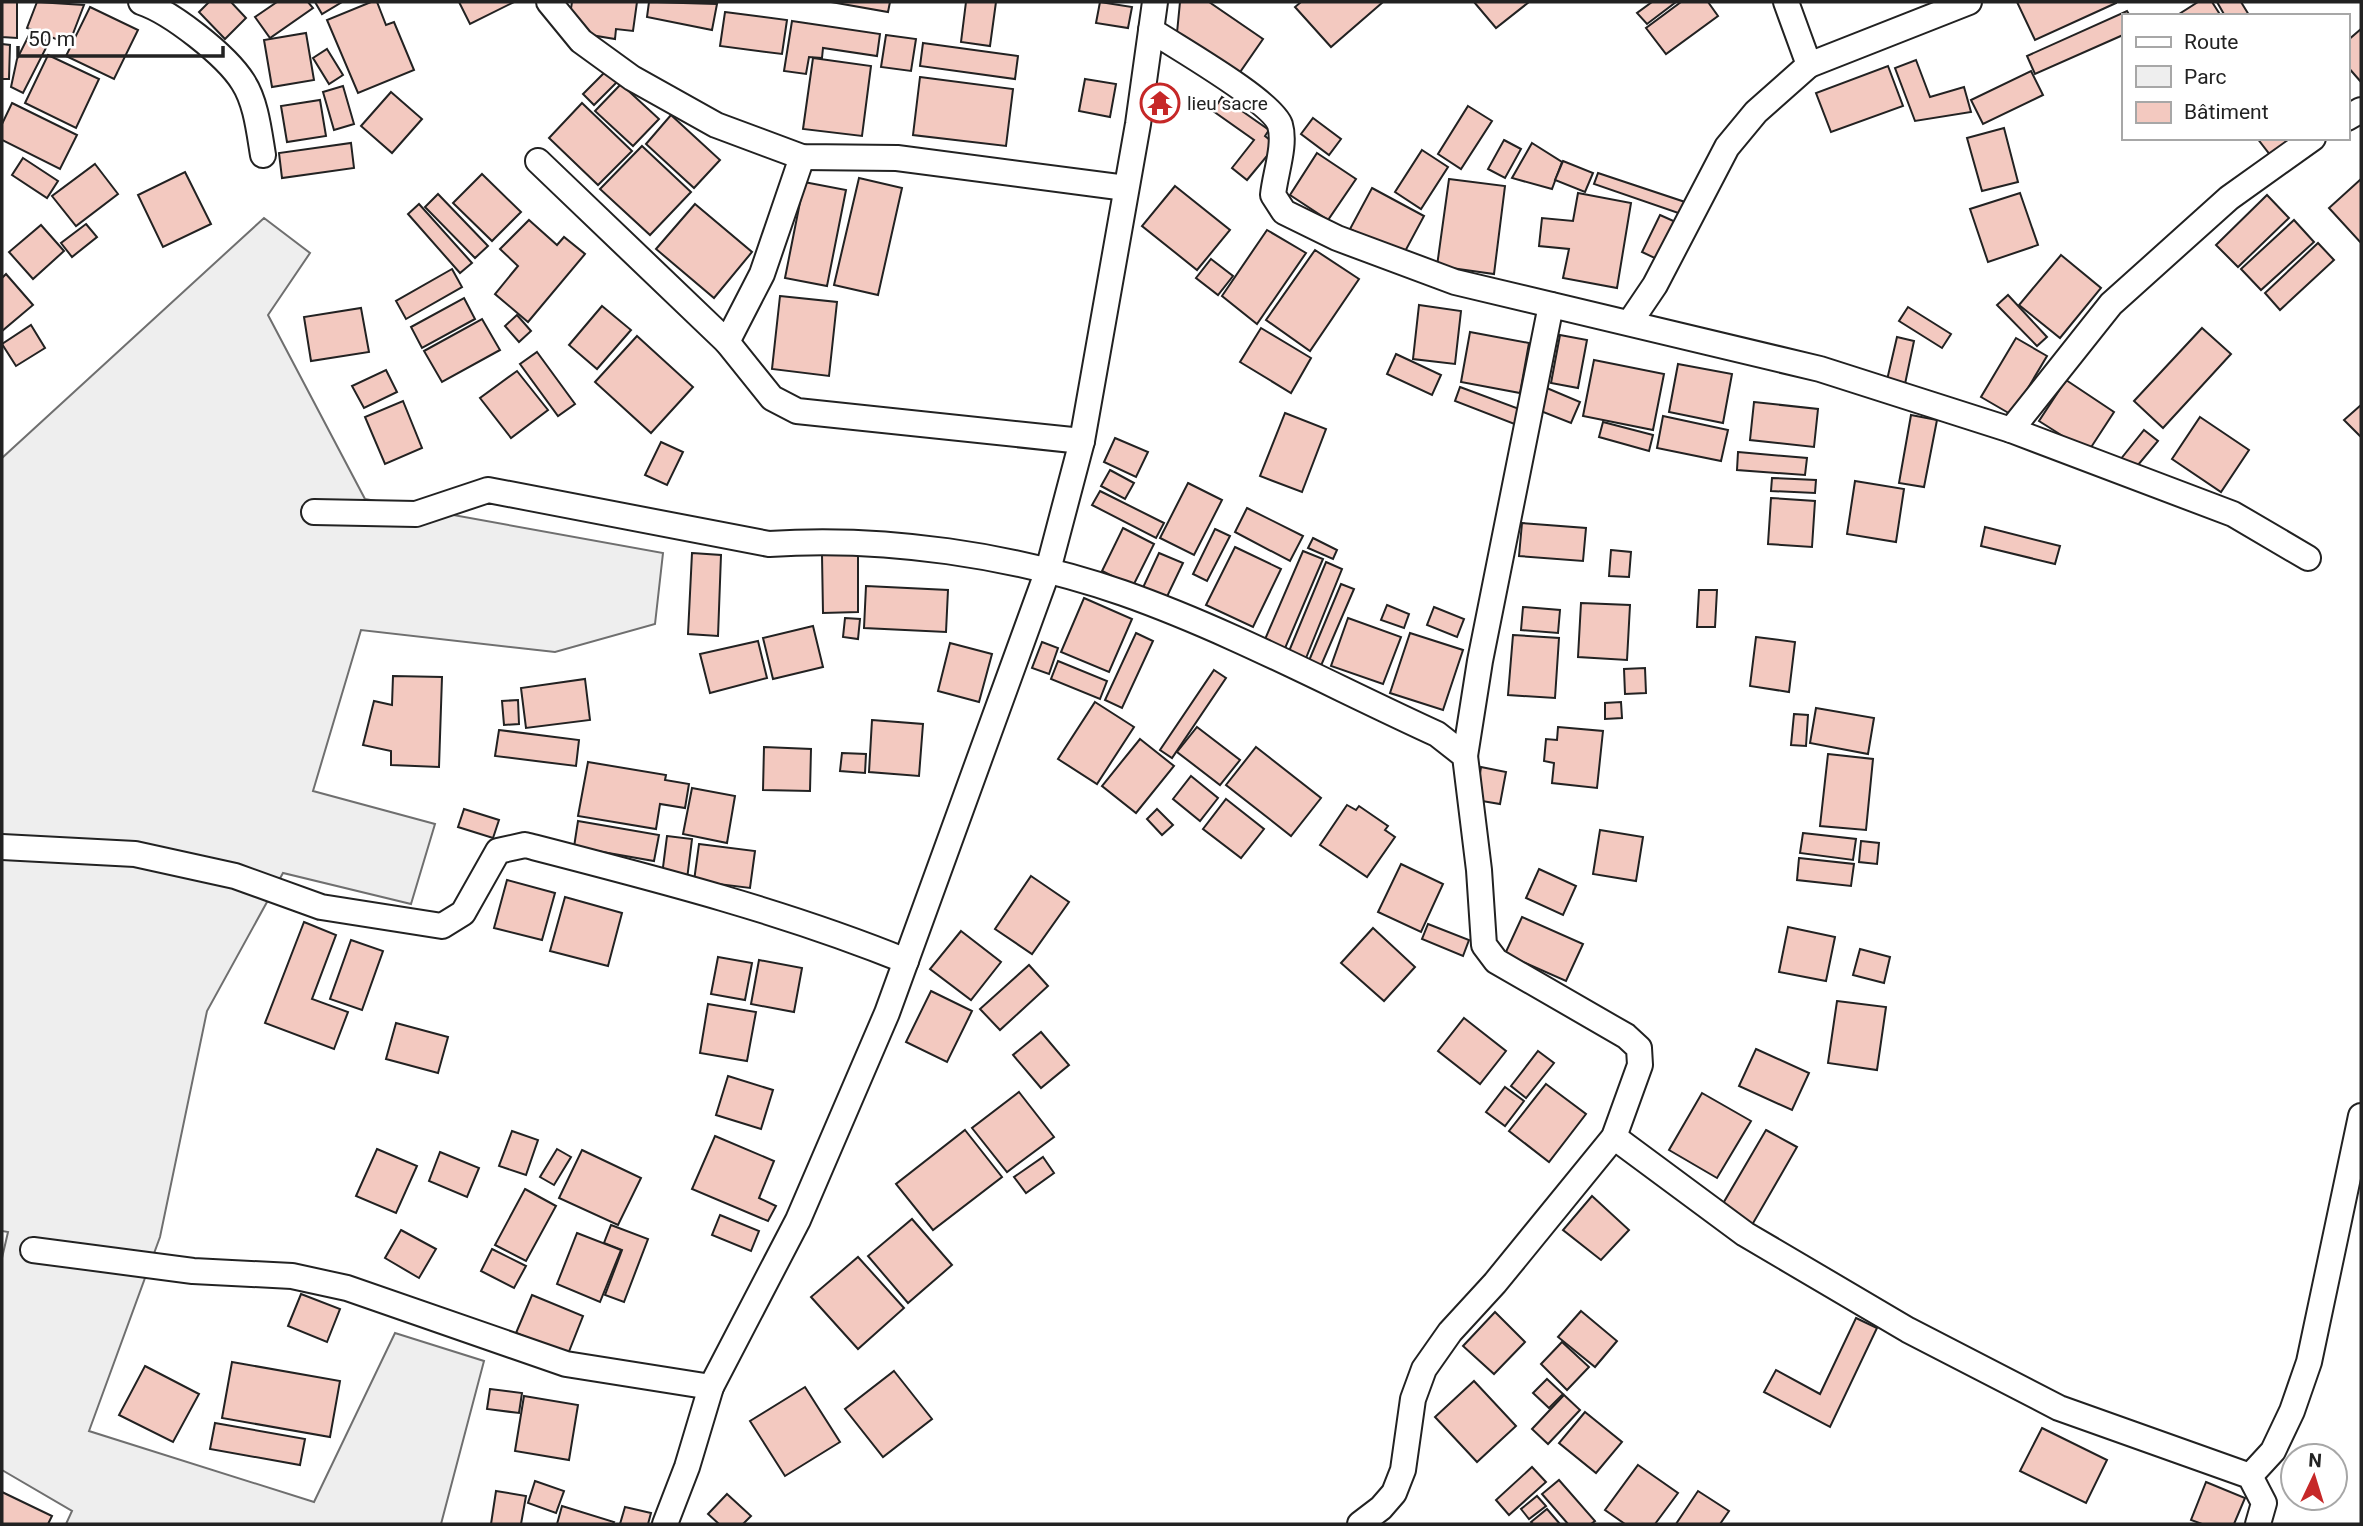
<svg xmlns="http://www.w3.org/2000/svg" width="2363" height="1526" font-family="Roboto,sans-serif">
  <rect width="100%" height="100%" fill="#fff"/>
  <polygon fill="#eee" stroke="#6f6f6f" stroke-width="2" points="264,218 310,253 268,315 365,499 663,553 655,624 555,652 361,630 313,791 435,824 411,904 283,873 207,1011 160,1237 89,1431 314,1502 395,1333 484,1361 441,1524 66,1524 72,1511 2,1470 2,1258 8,1232 2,1231 2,458"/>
  <g fill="#f3c9c0" stroke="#222" stroke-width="2">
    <polygon points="2,2 17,2 17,38 2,37"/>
    <polygon points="37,2 84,5 69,44 27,28"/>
    <polygon points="209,2 231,2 246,18 225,39 199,12"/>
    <polygon points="277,2 308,2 313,8 270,38 255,17"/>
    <polygon points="315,2 342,2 322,14"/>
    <polygon points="371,2 377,2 386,25 394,22 414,70 358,93 327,20"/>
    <polygon points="459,2 514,2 470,24"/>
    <polygon points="572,2 637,2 633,31 616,29 615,39 579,33 569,21"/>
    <polygon points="649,2 717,4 712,30 647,17"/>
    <polygon points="831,2 890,2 888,12"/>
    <polygon points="966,2 996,2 990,46 961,42"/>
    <polygon points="1100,2 1132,7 1128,28 1096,23"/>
    <polygon points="1180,2 1209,2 1263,39 1238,75 1177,33"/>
    <polygon points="1301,2 1383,2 1331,47 1295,7"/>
    <polygon points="1474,2 1529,2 1496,28"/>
    <polygon points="1652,2 1676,2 1647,24 1637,13"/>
    <polygon points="1681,2 1708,2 1718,16 1666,54 1646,28"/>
    <polygon points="2017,2 2116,2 2116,3 2035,40"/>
    <polygon points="2198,2 2212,2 2221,16 2176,16"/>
    <polygon points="2217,2 2241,2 2249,15 2225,16"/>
    <polygon points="90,7 138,30 114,79 66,56"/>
    <polygon points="2127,11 2130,16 2123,16 2123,35 2035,74 2027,56"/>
    <polygon points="725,12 787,20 782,54 720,46"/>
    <polygon points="792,21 880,34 877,56 823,48 822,58 809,57 806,74 784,71"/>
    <polygon points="2361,29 2361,82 2347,66 2347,41"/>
    <polygon points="30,33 49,42 23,93 11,87 17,59"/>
    <polygon points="306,33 314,80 272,87 264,40"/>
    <polygon points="886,35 916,39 911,71 881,67"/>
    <polygon points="923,43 1018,56 1015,79 920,66"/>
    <polygon points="2,44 10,45 9,79 2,79"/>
    <polygon points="327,49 343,75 329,84 313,58"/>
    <polygon points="48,55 99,79 76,128 25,103"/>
    <polygon points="813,58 871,66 862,136 803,129"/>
    <polygon points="1916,60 1930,97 1964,87 1971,112 1915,121 1895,68"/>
    <polygon points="1888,66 1903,106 1831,132 1816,93"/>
    <polygon points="606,71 617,82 594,105 583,94"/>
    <polygon points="2031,71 2043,95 1983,124 1971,100"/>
    <polygon points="920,77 1013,89 1006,146 913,135"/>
    <polygon points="1085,79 1116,84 1110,117 1079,111"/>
    <polygon points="621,84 659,119 633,146 595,111"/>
    <polygon points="343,86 354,124 334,130 323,92"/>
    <polygon points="391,92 422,119 392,153 361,126"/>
    <polygon points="1222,97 1269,130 1265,136 1276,145 1247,180 1232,168 1254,140 1213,111"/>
    <polygon points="320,100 326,136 287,142 281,106"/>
    <polygon points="12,103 77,135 60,169 2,140 2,124"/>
    <polygon points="582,103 632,151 598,185 549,138"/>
    <polygon points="1468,106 1492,121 1461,169 1438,154"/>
    <polygon points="671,115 720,160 694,188 646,144"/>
    <polygon points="1313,118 1341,139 1329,155 1301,134"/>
    <polygon points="2004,128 2018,182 1982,191 1967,138"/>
    <polygon points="2257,138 2294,138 2271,156"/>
    <polygon points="1504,140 1521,149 1505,178 1488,169"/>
    <polygon points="351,143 354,168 282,178 279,153"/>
    <polygon points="1532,143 1562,162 1552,189 1512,178"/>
    <polygon points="642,146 691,192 650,235 600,189"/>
    <polygon points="1422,150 1448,167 1421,209 1395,192"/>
    <polygon points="1317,153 1356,179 1328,220 1290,195"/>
    <polygon points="23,158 58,181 47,198 12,175"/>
    <polygon points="1563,161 1593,173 1585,192 1555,180"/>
    <polygon points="95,164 118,194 76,226 52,196"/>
    <polygon points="185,172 211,224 163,247 138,195"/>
    <polygon points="1598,173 1691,204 1687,216 1594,184"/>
    <polygon points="482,174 521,212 492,241 453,203"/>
    <polygon points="859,178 902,188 878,295 834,285"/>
    <polygon points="1449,179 1505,186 1494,274 1437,266"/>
    <polygon points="2361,179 2361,243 2329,208"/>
    <polygon points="804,182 846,190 827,286 785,278"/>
    <polygon points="1175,186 1230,230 1197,270 1142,226"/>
    <polygon points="1372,188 1424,216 1402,257 1350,229"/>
    <polygon points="1578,193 1631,203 1617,288 1563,278 1569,249 1539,246 1542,218 1573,221"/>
    <polygon points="2020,193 2038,245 1988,262 1970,209"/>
    <polygon points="438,194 488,246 475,258 425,207"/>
    <polygon points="2267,195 2289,218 2238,267 2216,245"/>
    <polygon points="419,204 472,263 460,273 408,214"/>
    <polygon points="695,204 752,252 714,298 656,249"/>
    <polygon points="1660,215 1678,223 1661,261 1642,252"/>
    <polygon points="529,220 557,245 564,237 585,254 528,322 495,294 518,266 500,249"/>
    <polygon points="2294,220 2314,242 2261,290 2241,269"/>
    <polygon points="86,224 97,237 72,257 61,243"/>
    <polygon points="41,225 64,251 33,279 9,252"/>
    <polygon points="1267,230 1306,253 1257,324 1222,296"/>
    <polygon points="2318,243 2334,260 2280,310 2265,293"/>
    <polygon points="1315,250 1359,279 1310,351 1266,320"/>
    <polygon points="2061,255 2101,288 2060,338 2019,305"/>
    <polygon points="1211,259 1233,276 1218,295 1196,278"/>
    <polygon points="452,269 462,287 406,319 396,301"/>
    <polygon points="6,274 33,305 2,331 2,278"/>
    <polygon points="2008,295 2047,337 2037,346 1997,305"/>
    <polygon points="780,296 837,302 829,376 772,369"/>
    <polygon points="464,298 475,319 422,348 411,327"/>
    <polygon points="1419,305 1461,311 1455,364 1413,359"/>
    <polygon points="602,306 631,330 597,369 569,345"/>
    <polygon points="1908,307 1951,334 1942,348 1899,321"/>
    <polygon points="361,308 369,352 311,361 304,317"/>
    <polygon points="517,315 531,331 519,342 505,326"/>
    <polygon points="482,319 500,350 442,382 424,351"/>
    <polygon points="31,325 45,348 16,366 2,344"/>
    <polygon points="1261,328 1311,358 1291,393 1240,362"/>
    <polygon points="2202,328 2231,354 2163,428 2134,401"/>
    <polygon points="1470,332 1529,343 1520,393 1461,382"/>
    <polygon points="1560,335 1587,340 1578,388 1551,383"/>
    <polygon points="637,336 693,387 651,433 595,382"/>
    <polygon points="1897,337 1914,341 1905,384 1887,380"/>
    <polygon points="2016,338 2047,356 2012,415 1981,397"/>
    <polygon points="537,352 575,404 558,416 520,364"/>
    <polygon points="1396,354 1441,375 1432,395 1387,374"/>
    <polygon points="1594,360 1664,374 1653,430 1583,416"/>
    <polygon points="1678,364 1732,374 1723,423 1669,412"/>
    <polygon points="386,370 397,392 364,408 352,386"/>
    <polygon points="517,371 548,410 511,438 480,398"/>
    <polygon points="2066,380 2114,412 2088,452 2039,421"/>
    <polygon points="1542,386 1580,402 1571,423 1533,408"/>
    <polygon points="1460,387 1522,410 1517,425 1455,401"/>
    <polygon points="403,401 422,448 385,464 365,417"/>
    <polygon points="1754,402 1818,409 1814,447 1750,440"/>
    <polygon points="2361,405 2361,435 2360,436 2344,420"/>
    <polygon points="1285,413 1326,429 1302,492 1260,476"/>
    <polygon points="1911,415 1937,420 1924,487 1899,483"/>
    <polygon points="1663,416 1728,430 1721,461 1657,448"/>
    <polygon points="2200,417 2249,450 2221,492 2172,459"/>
    <polygon points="1603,422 1653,435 1649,451 1599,437"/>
    <polygon points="2144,430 2158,441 2133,471 2120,460"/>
    <polygon points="1115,438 1148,452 1136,477 1104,462"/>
    <polygon points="661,442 683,452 667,485 645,475"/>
    <polygon points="1738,452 1807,458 1805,475 1737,470"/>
    <polygon points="1110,470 1134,483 1125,499 1101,486"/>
    <polygon points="1772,478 1816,480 1815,493 1771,491"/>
    <polygon points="1855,481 1904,489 1896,542 1847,534"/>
    <polygon points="1188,483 1222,500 1194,555 1160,538"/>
    <polygon points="1100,491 1164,523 1156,538 1092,505"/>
    <polygon points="1771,498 1815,501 1812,547 1768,544"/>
    <polygon points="1247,508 1303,536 1290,561 1235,532"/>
    <polygon points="1522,523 1586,528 1583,561 1519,556"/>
    <polygon points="1985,527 2060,546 2055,564 1981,546"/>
    <polygon points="1123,528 1154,544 1133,586 1102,571"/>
    <polygon points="1215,529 1230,536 1207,581 1193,574"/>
    <polygon points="1313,538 1337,550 1333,559 1308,548"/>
    <polygon points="1235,547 1281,569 1253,627 1206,605"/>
    <polygon points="1611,550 1631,552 1629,577 1609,576"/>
    <polygon points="1303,551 1323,559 1283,653 1263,644"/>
    <polygon points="692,553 721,555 718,636 688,634"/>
    <polygon points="1159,553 1183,563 1163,605 1140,594"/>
    <polygon points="822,555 858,555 858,612 823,613"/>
    <polygon points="1326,562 1342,569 1304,663 1287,656"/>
    <polygon points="1341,584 1354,589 1320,668 1308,663"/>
    <polygon points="866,586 948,590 946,632 864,628"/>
    <polygon points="1699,590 1717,590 1715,627 1697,627"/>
    <polygon points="1084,598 1132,619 1109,672 1061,652"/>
    <polygon points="1581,603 1630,605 1627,660 1578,657"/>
    <polygon points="1387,605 1409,614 1404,628 1381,620"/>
    <polygon points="1434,607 1464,619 1457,637 1427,625"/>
    <polygon points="1523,607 1560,610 1558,633 1521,630"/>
    <polygon points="845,618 860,619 858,639 843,637"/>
    <polygon points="1348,618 1401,637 1383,684 1331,666"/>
    <polygon points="813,626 823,667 773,679 763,638"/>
    <polygon points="1136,633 1153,641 1122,708 1105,700"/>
    <polygon points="1410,633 1463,650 1443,710 1390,693"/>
    <polygon points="1513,635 1559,638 1555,698 1508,695"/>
    <polygon points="1756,637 1795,642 1789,692 1750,686"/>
    <polygon points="758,641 767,678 710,693 700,654"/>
    <polygon points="1042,642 1058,648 1049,674 1032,668"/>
    <polygon points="950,643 992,654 979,702 938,691"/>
    <polygon points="1058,661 1107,681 1100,699 1051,679"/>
    <polygon points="1645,668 1646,693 1625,694 1624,669"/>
    <polygon points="1214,670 1226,678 1172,758 1160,750"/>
    <polygon points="393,676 442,677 439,767 391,765 391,751 363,745 374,701 392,705"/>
    <polygon points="585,679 590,720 526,728 521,688"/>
    <polygon points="518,700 519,724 504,725 502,701"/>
    <polygon points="1095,702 1134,727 1097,784 1058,759"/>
    <polygon points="1621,702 1622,718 1605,719 1605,703"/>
    <polygon points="1816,708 1874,718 1868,754 1810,743"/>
    <polygon points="1794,714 1808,715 1806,746 1791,745"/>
    <polygon points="872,720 923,724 919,776 869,772"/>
    <polygon points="1197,727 1240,760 1220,785 1177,752"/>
    <polygon points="1558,727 1603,731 1597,788 1552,783 1554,763 1544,761 1546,739 1557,740"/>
    <polygon points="499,730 579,740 576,766 495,756"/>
    <polygon points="1140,739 1174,766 1136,813 1102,786"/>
    <polygon points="764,747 811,749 810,791 763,790"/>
    <polygon points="1256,747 1321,798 1291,836 1226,785"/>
    <polygon points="842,753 866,754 865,773 840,771"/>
    <polygon points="1828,754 1873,759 1866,830 1820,826"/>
    <polygon points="588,762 666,775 665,780 689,784 685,808 660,804 656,829 578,816"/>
    <polygon points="1481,767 1506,772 1500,804 1476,800"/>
    <polygon points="1191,776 1218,798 1200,821 1173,799"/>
    <polygon points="692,788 735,796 727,843 683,834"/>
    <polygon points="1226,799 1264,829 1241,858 1203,829"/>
    <polygon points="1347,805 1356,810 1359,806 1388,826 1385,830 1395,837 1367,877 1320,845"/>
    <polygon points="464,809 499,820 493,838 458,827"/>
    <polygon points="1157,809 1173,825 1162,835 1147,819"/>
    <polygon points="578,821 659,835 654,861 574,847"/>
    <polygon points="1600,830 1643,837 1636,881 1593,874"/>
    <polygon points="1803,833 1856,839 1853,860 1800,853"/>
    <polygon points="667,836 692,839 687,879 662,875"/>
    <polygon points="1861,841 1879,843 1877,864 1859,862"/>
    <polygon points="699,844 755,851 750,888 694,881"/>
    <polygon points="1799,858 1854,864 1851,886 1797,880"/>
    <polygon points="1401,864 1443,884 1421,932 1378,912"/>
    <polygon points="1539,869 1576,886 1563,915 1526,898"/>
    <polygon points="1031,876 1069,902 1032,954 995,929"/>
    <polygon points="507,880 555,893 542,940 494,928"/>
    <polygon points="565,897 622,913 608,966 550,951"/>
    <polygon points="1522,917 1583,944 1566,981 1505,954"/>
    <polygon points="304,922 336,935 312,999 348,1012 334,1049 265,1023"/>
    <polygon points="1428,924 1469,940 1463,956 1422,939"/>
    <polygon points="1788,927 1835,937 1826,981 1779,972"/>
    <polygon points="1373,928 1415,967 1384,1001 1341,963"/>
    <polygon points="961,931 1001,962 971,1000 930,969"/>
    <polygon points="351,940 383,951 362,1010 330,999"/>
    <polygon points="1860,949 1890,957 1884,983 1853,975"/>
    <polygon points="718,957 752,963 745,1000 711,994"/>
    <polygon points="759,960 802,968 794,1012 751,1004"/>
    <polygon points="1029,965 1048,986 1000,1030 980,1009"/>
    <polygon points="931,991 972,1011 947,1062 906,1042"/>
    <polygon points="1837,1001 1886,1007 1877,1070 1828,1063"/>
    <polygon points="708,1004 756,1012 747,1061 700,1053"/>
    <polygon points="1464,1018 1506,1051 1480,1084 1438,1051"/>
    <polygon points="396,1023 448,1037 438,1073 386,1059"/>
    <polygon points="1041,1032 1069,1065 1041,1088 1013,1055"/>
    <polygon points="1756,1049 1809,1073 1792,1110 1739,1086"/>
    <polygon points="1538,1051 1554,1063 1526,1098 1511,1086"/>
    <polygon points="728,1076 773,1090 761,1129 716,1115"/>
    <polygon points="1546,1084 1586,1114 1549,1162 1509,1131"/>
    <polygon points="1505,1087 1524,1101 1505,1126 1486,1112"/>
    <polygon points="1019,1092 1054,1137 1007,1172 972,1128"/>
    <polygon points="1702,1093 1751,1121 1717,1178 1669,1150"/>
    <polygon points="965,1130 1002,1177 933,1230 896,1184"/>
    <polygon points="1766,1130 1797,1147 1752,1225 1721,1207"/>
    <polygon points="512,1131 538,1140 526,1175 499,1166"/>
    <polygon points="715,1136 774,1161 759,1198 776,1206 768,1221 692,1189"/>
    <polygon points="377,1149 417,1166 396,1213 356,1196"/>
    <polygon points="557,1149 571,1157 554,1185 540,1177"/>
    <polygon points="582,1150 641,1178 618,1225 559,1198"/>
    <polygon points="440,1152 479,1168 467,1197 429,1181"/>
    <polygon points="1043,1157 1054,1173 1026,1193 1014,1177"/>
    <polygon points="525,1189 556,1206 526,1261 495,1245"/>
    <polygon points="1592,1196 1629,1230 1601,1260 1563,1230"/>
    <polygon points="720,1215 759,1231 751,1251 712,1235"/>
    <polygon points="912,1219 952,1265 908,1303 868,1256"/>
    <polygon points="611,1225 648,1239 624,1302 605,1295 622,1250 604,1243"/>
    <polygon points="401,1230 436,1249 419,1278 385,1258"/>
    <polygon points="577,1233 621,1250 600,1302 557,1284"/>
    <polygon points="492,1249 526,1266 514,1288 481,1271"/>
    <polygon points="858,1257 904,1308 858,1349 811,1297"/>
    <polygon points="301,1294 340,1309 327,1342 288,1326"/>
    <polygon points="532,1295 583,1316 568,1354 516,1333"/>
    <polygon points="1581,1311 1617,1341 1595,1367 1558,1337"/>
    <polygon points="1495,1312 1525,1342 1494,1374 1463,1346"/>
    <polygon points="1856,1318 1877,1328 1830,1427 1764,1392 1776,1370 1820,1394"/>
    <polygon points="1562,1342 1589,1367 1567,1390 1541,1364"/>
    <polygon points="232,1362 340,1381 330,1437 222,1418"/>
    <polygon points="145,1366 199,1394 173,1442 119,1415"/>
    <polygon points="894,1371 932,1419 883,1457 845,1409"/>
    <polygon points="1547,1379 1563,1394 1549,1408 1533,1393"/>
    <polygon points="1474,1381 1516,1426 1477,1462 1435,1417"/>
    <polygon points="805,1387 840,1442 785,1476 750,1421"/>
    <polygon points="490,1389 522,1393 519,1413 487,1409"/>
    <polygon points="1564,1395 1580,1410 1548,1444 1532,1429"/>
    <polygon points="524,1396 578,1405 569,1460 515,1451"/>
    <polygon points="1585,1412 1622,1442 1596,1473 1559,1443"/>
    <polygon points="215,1423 305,1439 300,1465 210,1449"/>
    <polygon points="2042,1428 2107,1460 2086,1503 2020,1471"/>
    <polygon points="1638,1465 1678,1493 1655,1524 1625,1524 1605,1510"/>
    <polygon points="1532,1467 1546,1482 1509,1515 1496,1500"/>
    <polygon points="1559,1480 1595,1521 1591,1524 1568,1524 1542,1494"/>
    <polygon points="535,1481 564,1491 556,1513 528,1503"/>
    <polygon points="2206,1482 2245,1498 2234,1524 2202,1524 2191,1520"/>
    <polygon points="496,1491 526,1496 521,1524 491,1524"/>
    <polygon points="1698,1491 1729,1511 1720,1524 1676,1524"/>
    <polygon points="2,1492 52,1516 48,1524 2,1524"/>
    <polygon points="727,1494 751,1516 743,1524 719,1524 708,1514"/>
    <polygon points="1537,1496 1546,1506 1529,1519 1521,1509"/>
    <polygon points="562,1506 614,1522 613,1524 557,1524"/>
    <polygon points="625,1507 651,1513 648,1524 620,1524"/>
    <polygon points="1547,1509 1560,1524 1533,1524 1531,1522"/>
  </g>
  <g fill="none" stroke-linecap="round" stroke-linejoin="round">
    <defs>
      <g id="street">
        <path d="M141,2c30,10 85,53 102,80 13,20 16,49 20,73"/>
        <polyline points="549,2 581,41 632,78 716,125 802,157 897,158 1126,188"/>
        <path d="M1151,30c25,17 121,71 129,95 6,20 -5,49 -7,70l11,17 53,26 118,44 365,87 191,61 222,84 75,44"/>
        <polyline points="1809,65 1969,2"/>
        <polyline points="2347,118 2361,110"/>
        <polyline points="538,161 727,342 762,274 802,157"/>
        <polyline points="1630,322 1655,285 1727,147 1756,112 1809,65 1786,2"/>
        <polyline points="727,342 772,398 797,411 1082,441"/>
        <polyline points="2011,430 2111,304 2229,198 2313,138"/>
        <path d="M314,512l102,2 72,-24 281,54c115,-8 244,11 354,49 108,38 211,94 314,141l28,22 14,114 5,75 12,16 130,75 13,12 1,17 -26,72 -119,146 -45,49 -26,37 -11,30 -10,71 -9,23 -13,15 -21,16"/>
        <polyline points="1465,756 1480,661 1551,305"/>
        <path d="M2,847l133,7 100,22 86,31 121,19 21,-13 35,-62 27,-6c128,33 258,66 381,116"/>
        <polyline points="1614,1137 1745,1234 1908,1330 2059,1408 2250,1476 2264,1503 2258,1524"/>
        <polyline points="33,1250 193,1271 292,1276 347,1288 566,1364 711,1387"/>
        <polyline points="2250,1476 2273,1451 2292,1411 2309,1362 2361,1116"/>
        <polyline points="665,1524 687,1467 711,1387 798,1220 887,1013 1048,570 1082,441 1138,124 1155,2"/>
      </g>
    </defs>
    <use href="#street" stroke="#222" stroke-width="28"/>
    <use href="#street" stroke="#fff" stroke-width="24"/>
  </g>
  <defs>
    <symbol id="temple-ring" viewBox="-11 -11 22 22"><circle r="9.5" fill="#fff" stroke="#c62828" stroke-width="1.5"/><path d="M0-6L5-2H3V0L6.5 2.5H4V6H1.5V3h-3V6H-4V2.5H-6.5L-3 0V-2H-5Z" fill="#c62828"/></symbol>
  </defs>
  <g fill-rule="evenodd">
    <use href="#temple-ring" x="1138" y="81" width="44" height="44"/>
  </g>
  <g text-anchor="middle" stroke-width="5" stroke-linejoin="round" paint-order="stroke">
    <g font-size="19" fill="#222" stroke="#fff" text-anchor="start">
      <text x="1187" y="110">lieu sacre</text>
    </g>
  </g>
  <rect width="2363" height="1526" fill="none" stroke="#222222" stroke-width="7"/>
  <rect x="2122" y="14" width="228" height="126" fill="#ffffff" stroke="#a7a7a7" stroke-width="2"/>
  <rect x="2136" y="37" width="35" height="10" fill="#ffffff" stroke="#a7a7a7" stroke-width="2"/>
  <text x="2184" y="49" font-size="21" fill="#222222">Route</text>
  <rect x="2136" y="66" width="35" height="21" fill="#eeeeee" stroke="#a7a7a7" stroke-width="2"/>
  <text x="2184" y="84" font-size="21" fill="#222222">Parc</text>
  <rect x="2136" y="102" width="35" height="21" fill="#f3c9c0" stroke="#a7a7a7" stroke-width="2"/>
  <text x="2184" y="119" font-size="21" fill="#222222">Bâtiment</text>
  <g transform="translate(2314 1477) rotate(4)"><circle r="33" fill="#ffffff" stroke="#a7a7a7" stroke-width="2"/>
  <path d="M0-5L12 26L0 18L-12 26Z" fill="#c62828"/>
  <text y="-10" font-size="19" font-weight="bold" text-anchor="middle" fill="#222222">N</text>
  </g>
  <path d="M18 46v10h205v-10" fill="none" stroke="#222222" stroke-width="3.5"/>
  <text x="28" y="46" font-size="21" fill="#222222" stroke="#ffffff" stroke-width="5" paint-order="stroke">50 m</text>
</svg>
